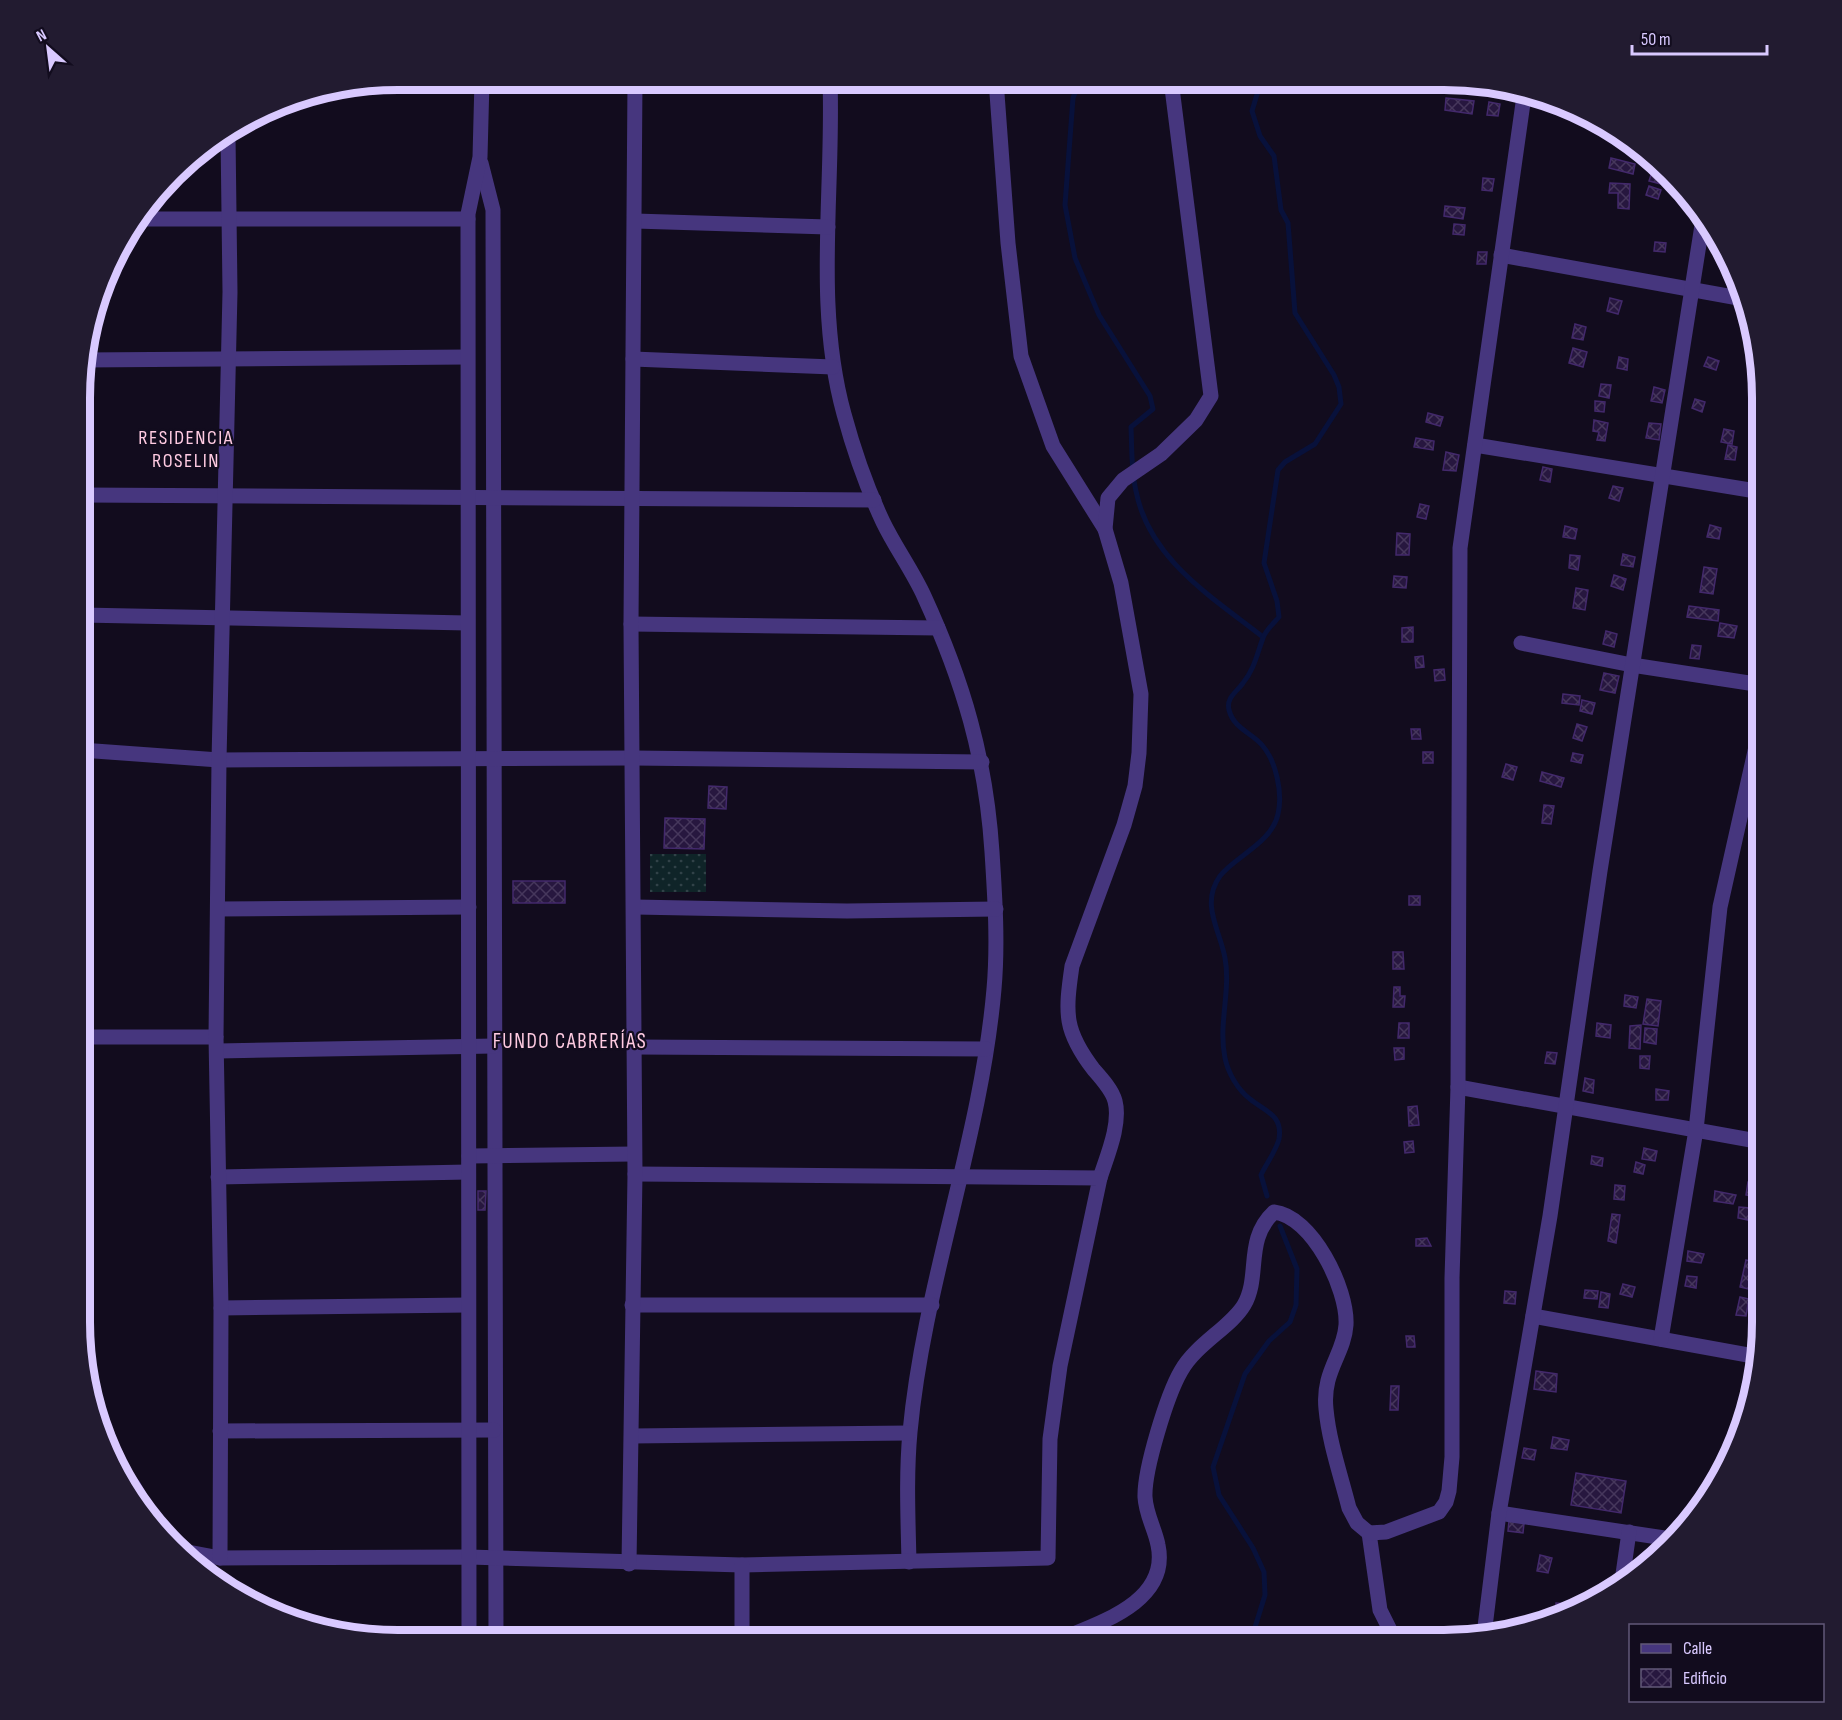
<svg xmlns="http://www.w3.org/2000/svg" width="1842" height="1720" font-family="'Sofia Sans Condensed',sans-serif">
  <defs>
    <pattern id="grass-dots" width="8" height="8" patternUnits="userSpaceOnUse" patternTransform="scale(1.5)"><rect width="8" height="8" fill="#0f2428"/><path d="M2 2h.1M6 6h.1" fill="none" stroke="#314248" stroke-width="1.8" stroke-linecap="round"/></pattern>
    <pattern id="building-cross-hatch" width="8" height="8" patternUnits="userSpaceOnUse" patternTransform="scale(1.5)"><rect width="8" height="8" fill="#27173f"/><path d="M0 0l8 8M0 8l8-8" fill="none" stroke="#46375c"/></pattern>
  </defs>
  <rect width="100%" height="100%" fill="#120c1e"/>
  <rect fill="url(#grass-dots)" x="650" y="854" width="56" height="38"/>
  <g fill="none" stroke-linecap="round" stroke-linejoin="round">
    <g stroke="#08113b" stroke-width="5">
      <path d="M1080,80l-7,18 -8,107 10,53 24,57 51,81 3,13 -22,18c1,21 0,43 5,64 13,68 76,106 127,146"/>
      <path d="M1266,80l-8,11 -6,20 8,25 14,20 7,54 7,13 7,90 39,62 5,12 2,17 -26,40 -30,18 -7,8 -14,93 13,38 2,16c-5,6 -14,14 -16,21 -6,16 -9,32 -20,45 -6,9 -17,14 -14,27 5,19 22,22 33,35 14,16 21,48 16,69 -6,29 -44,43 -58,62 -20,28 0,54 5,82 6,33 -7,66 0,100 3,15 13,32 25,41 16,13 33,16 29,40 -3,12 -13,25 -18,36l6,21"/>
      <polyline points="1251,1640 1265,1595 1264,1572 1253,1548 1219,1495 1213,1467 1245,1374 1269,1341 1290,1322 1296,1305 1297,1269 1280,1226"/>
    </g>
  </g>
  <g fill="url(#building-cross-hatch)" stroke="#43296c" stroke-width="1.5">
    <polygon points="1446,98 1474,101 1472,114 1445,110"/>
    <polygon points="1489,102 1500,104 1498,116 1487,115"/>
    <polygon points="1611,158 1635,164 1633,174 1609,168"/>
    <polygon points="1653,169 1664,173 1661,184 1649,181"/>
    <polygon points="1483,178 1494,179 1492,191 1482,190"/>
    <polygon points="1610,183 1630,184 1629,209 1618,208 1618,193 1609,193"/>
    <polygon points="1649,186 1661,190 1658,199 1646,195"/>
    <polygon points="1445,206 1465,208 1463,219 1444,216"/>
    <polygon points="1454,224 1465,225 1464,235 1453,234"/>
    <polygon points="1655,242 1666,243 1665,252 1654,251"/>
    <polygon points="1478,252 1487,252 1486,264 1477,264"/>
    <polygon points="1610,298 1622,301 1618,314 1607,311"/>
    <polygon points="1575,324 1586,327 1583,340 1572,338"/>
    <polygon points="1573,348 1587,352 1583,367 1569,363"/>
    <polygon points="1619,357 1628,359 1627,370 1617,368"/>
    <polygon points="1708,357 1719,361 1716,370 1704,366"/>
    <polygon points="1601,384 1611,385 1609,398 1599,396"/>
    <polygon points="1654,387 1665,390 1662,403 1651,401"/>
    <polygon points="1695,399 1705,402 1702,412 1692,408"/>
    <polygon points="1595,401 1605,402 1604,412 1595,411"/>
    <rect x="1750" y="412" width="12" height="24"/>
    <polygon points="1428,413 1443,417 1440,426 1426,422"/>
    <polygon points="1594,420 1608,423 1605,441 1597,440 1599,432 1593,431"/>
    <polygon points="1649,423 1661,424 1659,440 1646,438"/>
    <polygon points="1724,429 1734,431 1732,444 1721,442"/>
    <polygon points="1416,438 1434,441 1433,450 1414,447"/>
    <polygon points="1728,445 1737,447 1735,460 1725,459"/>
    <polygon points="1446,452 1459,455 1456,471 1443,470"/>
    <polygon points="1543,467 1552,469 1550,482 1540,480"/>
    <polygon points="1613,486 1623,488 1619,501 1609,498"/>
    <polygon points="1420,504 1429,506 1426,519 1417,517"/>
    <polygon points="1710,525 1721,528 1719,539 1707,537"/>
    <polygon points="1565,526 1577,529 1575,539 1563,537"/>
    <polygon points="1397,533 1410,534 1409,555 1396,555"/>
    <polygon points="1752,547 1762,549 1762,560 1750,558"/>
    <polygon points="1623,554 1635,557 1633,567 1621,565"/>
    <polygon points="1570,555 1580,556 1578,570 1569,568"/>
    <polygon points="1753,561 1762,563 1762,575 1751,572"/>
    <polygon points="1704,567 1717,569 1713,594 1700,592"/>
    <polygon points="1614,575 1626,579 1623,590 1611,586"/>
    <polygon points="1394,576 1407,577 1406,588 1393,587"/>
    <polygon points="1576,588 1588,590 1585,610 1573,608"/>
    <polygon points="1689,606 1719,610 1718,621 1687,617"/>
    <polygon points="1720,623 1737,626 1734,638 1718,636"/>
    <polygon points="1413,627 1413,642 1402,642 1402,628"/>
    <polygon points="1606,631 1617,634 1614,647 1603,644"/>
    <polygon points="1692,645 1701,646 1699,659 1690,658"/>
    <polygon points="1423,656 1424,667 1416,668 1415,657"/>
    <polygon points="1444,669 1445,680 1435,681 1434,670"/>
    <polygon points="1604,673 1619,676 1615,693 1600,690"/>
    <polygon points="1563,694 1580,696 1579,705 1562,703"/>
    <polygon points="1582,700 1595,703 1592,714 1580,711"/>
    <polygon points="1577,724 1587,727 1582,741 1573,738"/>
    <polygon points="1411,729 1420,729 1421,739 1412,739"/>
    <rect x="1423" y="752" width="10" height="11"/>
    <polygon points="1573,753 1583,755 1581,763 1571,761"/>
    <polygon points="1506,764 1517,767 1513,780 1502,777"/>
    <polygon points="1542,772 1564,778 1561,787 1540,781"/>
    <polygon points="709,786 727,787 726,809 708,808"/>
    <polygon points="1544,805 1554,806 1551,824 1542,823"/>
    <polygon points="665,818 705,819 704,849 664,848"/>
    <rect x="513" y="881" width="52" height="22"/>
    <rect x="1409" y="896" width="11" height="9"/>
    <polygon points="1393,952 1403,952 1404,969 1393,969"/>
    <polygon points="1394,987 1400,987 1400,996 1405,996 1404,1007 1393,1007"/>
    <polygon points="1625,995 1638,997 1636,1008 1624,1006"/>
    <polygon points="1647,999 1661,1001 1658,1026 1643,1024"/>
    <polygon points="1399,1023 1409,1023 1409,1038 1398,1038"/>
    <polygon points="1597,1023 1611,1025 1610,1038 1596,1036"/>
    <polygon points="1641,1025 1640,1049 1629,1048 1630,1026"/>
    <polygon points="1645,1028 1657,1029 1656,1044 1644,1042"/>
    <polygon points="1394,1048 1404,1048 1404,1059 1395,1060"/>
    <polygon points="1547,1052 1557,1053 1555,1064 1545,1063"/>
    <polygon points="1640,1056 1650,1056 1649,1069 1640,1068"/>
    <polygon points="1585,1078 1594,1080 1593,1093 1583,1091"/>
    <polygon points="1656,1089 1669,1091 1668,1100 1656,1100"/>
    <polygon points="1417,1106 1419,1125 1409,1126 1408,1107"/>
    <polygon points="1413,1141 1414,1152 1405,1153 1404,1142"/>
    <polygon points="1644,1148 1657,1151 1655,1161 1642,1159"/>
    <polygon points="1592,1156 1603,1158 1602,1166 1591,1164"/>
    <polygon points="1636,1162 1645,1165 1643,1174 1634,1172"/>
    <polygon points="1748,1182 1756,1183 1755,1197 1746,1195"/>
    <polygon points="1615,1185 1625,1186 1624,1200 1614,1199"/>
    <polygon points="478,1191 486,1191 485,1210 478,1210"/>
    <polygon points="1715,1191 1736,1195 1733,1204 1714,1201"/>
    <polygon points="1739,1207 1750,1208 1748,1220 1738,1218"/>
    <polygon points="1612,1214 1620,1215 1616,1243 1608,1241"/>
    <polygon points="1427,1238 1431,1246 1416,1246 1416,1239"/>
    <polygon points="1688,1251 1704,1254 1701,1263 1687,1261"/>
    <polygon points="1746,1260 1759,1263 1753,1290 1740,1287"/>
    <polygon points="1687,1276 1697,1277 1696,1288 1685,1286"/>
    <polygon points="1623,1284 1635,1287 1632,1297 1620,1294"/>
    <polygon points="1585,1290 1598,1291 1597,1299 1584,1298"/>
    <polygon points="1505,1291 1516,1292 1515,1304 1504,1303"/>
    <polygon points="1601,1292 1610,1294 1608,1308 1599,1307"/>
    <polygon points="1740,1297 1749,1299 1746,1316 1736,1315"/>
    <polygon points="1406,1336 1414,1336 1415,1347 1407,1347"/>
    <polygon points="1536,1371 1557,1374 1556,1392 1534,1389"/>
    <polygon points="1391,1386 1399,1386 1398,1410 1390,1410"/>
    <polygon points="1553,1437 1569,1440 1567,1450 1551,1448"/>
    <polygon points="1524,1448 1536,1450 1534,1460 1522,1458"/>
    <polygon points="1576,1473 1626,1481 1621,1513 1571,1505"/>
    <polygon points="1509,1521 1524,1523 1523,1533 1508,1531"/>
    <polygon points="1540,1555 1552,1558 1548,1573 1537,1571"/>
    <polygon points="1556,1603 1568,1604 1568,1615 1555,1614"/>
  </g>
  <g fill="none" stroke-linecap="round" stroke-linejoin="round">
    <g stroke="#46367e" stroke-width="15">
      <path d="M830,80c4,110 -16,226 14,334 10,37 23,74 39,108 12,25 29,48 41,74 39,85 62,162 68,256 3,46 6,92 2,137 -13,150 -70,293 -84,443 -4,43 -2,86 -1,130"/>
      <polyline points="996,80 1008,243 1021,356 1053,446 1105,529"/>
      <polyline points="481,163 493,210 496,1640"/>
      <polyline points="138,219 468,219"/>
      <polyline points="635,221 828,227"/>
      <polyline points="1501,255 1744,299"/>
      <polyline points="633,359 833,367"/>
      <polyline points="82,360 467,357"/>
      <polyline points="1475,445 1762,492"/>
      <polyline points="82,495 874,500"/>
      <polyline points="82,615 467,623"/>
      <polyline points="631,624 938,628"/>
      <polyline points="1521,643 1632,665 1762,685"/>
      <polyline points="81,750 219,760 633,758 982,762"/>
      <polyline points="635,907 847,911 996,909"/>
      <polyline points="218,909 469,907"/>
      <polyline points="81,1037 216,1037"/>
      <polyline points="635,1047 986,1049"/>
      <polyline points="218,1051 494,1046"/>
      <polyline points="1458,1087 1762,1142"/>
      <polyline points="469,1156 634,1154"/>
      <polyline points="218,1177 468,1172"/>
      <path d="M1100,1178c7,-22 21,-54 15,-77 -3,-11 -13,-22 -21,-31 -30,-39 -29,-56 -22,-104l52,-141 11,-39 4,-33 2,-59 -20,-111 -16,-54 3,-31 15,-18 38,-26 35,-34 15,-24 -40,-316"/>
      <polyline points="632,1305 932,1305"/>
      <polyline points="221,1308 468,1305"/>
      <polyline points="1533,1316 1759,1357"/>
      <polyline points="1661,1339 1696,1130 1720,907 1762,720"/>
      <polyline points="220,1431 494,1430"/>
      <polyline points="632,1436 909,1433"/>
      <polyline points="121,1472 133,1485 160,1533"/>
      <polyline points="1499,1513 1671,1539"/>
      <polyline points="1369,1533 1380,1610 1395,1640"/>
      <polyline points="183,1551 220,1558 469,1557 742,1565 1048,1558 1050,1439 1060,1366 1100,1178 635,1174"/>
      <polyline points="220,1558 221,1308 216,1037 219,760 230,292 228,135"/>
      <polyline points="629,1564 635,1174 631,624 635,80"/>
      <polyline points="1622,1581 1629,1532"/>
      <polyline points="1484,1635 1499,1513 1550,1216 1600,871 1703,219"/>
      <polyline points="469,1640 468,214 480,157 482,80"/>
      <polyline points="742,1640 742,1565"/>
      <path d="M1059,1640c40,-17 111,-38 99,-95 -3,-16 -12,-30 -13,-48 -1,-27 22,-102 36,-126 15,-27 50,-44 63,-66 17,-29 0,-65 30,-93 38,4 74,77 72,113 -2,30 -24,46 -20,84 3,33 15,67 23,99l8,15 12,10 17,-1 53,-20 7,-10 3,-11 3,-34v-179l6,-191 2,-539 64,-452"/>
    </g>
  </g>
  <g text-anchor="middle" stroke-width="4.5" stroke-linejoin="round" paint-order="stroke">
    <g font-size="20" letter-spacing="1.5" fill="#ffcbe2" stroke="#120c1e">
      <text x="186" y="444">RESIDENCIA<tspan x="186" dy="23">ROSELIN</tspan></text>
    </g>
    <g font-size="21" letter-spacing="1.5" fill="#ffcbe2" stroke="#120c1e">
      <text x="570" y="1048">FUNDO CABRERÍAS</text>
    </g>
  </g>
  <path d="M0 0H1842V1720H0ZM398 90H1444A308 308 0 0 1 1752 398V1322A308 308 0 0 1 1444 1630H398A308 308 0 0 1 90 1322V398A308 308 0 0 1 398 90Z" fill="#221b30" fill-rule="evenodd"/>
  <path fill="none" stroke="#d9c9ff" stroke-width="8" d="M398 90H1444A308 308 0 0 1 1752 398V1322A308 308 0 0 1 1444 1630H398A308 308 0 0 1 90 1322V398A308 308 0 0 1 398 90Z"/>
  <rect x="1629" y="1624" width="195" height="78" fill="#120c1e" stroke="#625878" stroke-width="1.5"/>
  <rect x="1641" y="1644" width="30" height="9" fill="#46367e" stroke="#625878" stroke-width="1.5"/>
  <text x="1683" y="1654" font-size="18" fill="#d9c9ff">Calle</text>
  <rect x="1641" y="1669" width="30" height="18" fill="url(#building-cross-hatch)" stroke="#625878" stroke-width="1.5"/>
  <text x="1683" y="1684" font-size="18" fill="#d9c9ff">Edificio</text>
  <g transform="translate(48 48) rotate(332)" stroke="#120c1e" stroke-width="4.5" paint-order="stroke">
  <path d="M0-4.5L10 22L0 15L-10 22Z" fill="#d9c9ff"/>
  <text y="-9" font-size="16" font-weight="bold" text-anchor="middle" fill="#d9c9ff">N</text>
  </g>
  <path d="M1632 45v9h135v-9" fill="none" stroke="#d9c9ff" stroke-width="3"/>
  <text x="1641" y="45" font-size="18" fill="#d9c9ff" stroke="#120c1e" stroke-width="4.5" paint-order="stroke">50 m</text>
</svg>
